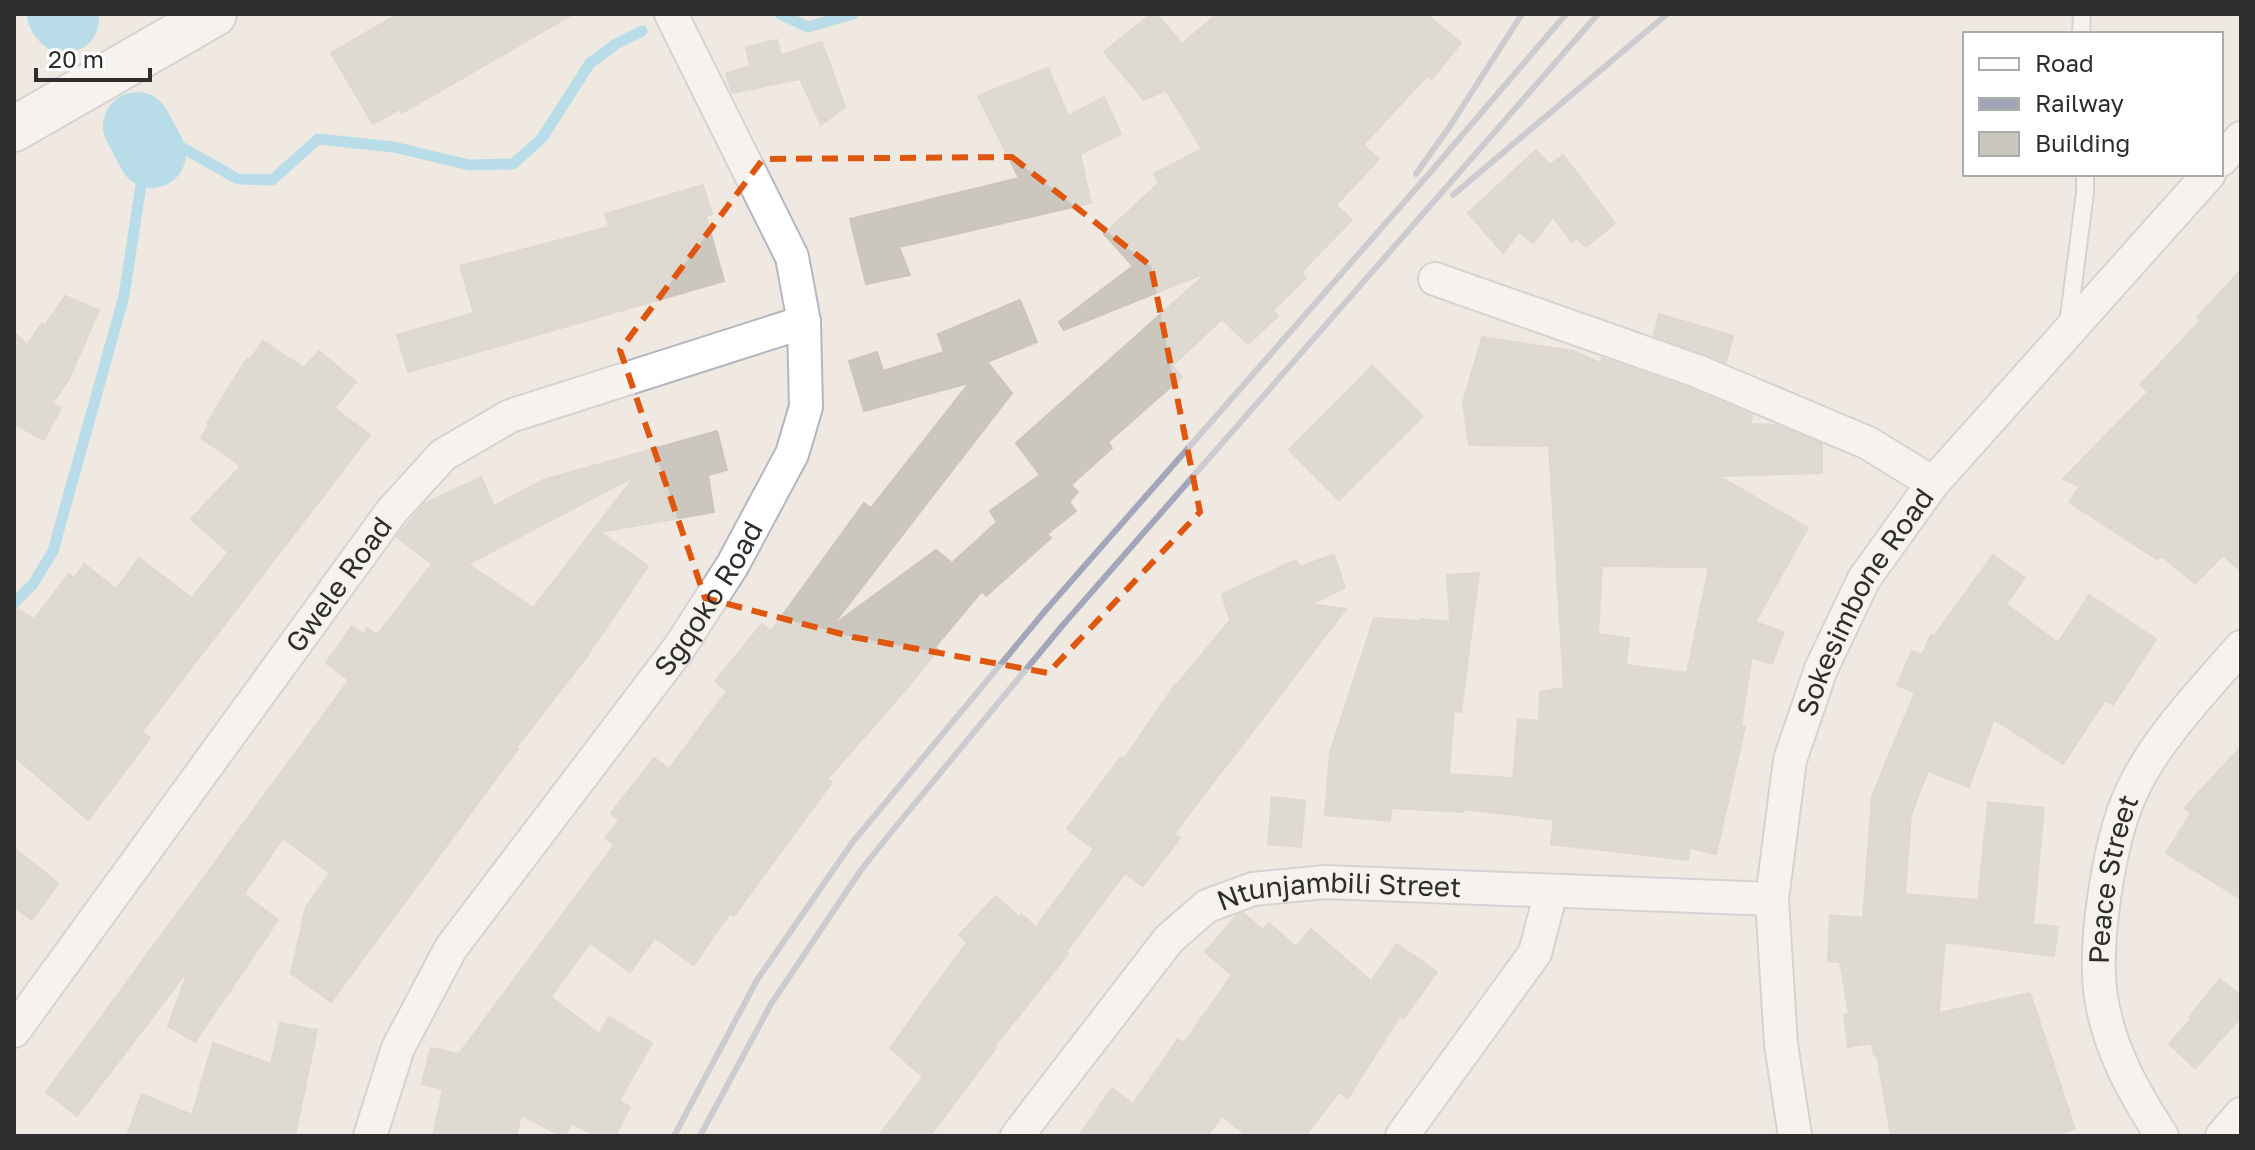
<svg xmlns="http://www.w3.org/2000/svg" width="2255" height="1150" font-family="'Golos Text',sans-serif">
  <rect width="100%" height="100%" fill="#efe9e1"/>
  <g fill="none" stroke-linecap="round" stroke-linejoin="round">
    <g stroke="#75cff0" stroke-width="11">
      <polyline points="780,14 808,27 853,14"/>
      <polyline points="14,603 33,584 53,551 124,296 142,178 152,154 174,143 238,179 272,180 318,139 394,147 469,165 513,164 542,138 590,63 616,44 642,31"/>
    </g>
    <g stroke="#75cff0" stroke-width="68">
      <polyline points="61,14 65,19"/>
      <polyline points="137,126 152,154"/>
    </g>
  </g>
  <g fill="#cbc7bf" stroke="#cbc5ba" stroke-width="2" fill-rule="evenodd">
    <polygon points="398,14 573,14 402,113 400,109 373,124 331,53"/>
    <polygon points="1151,14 1157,14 1182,44 1217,14 1426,14 1461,43 1431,80 1427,76 1363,145 1379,159 1336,205 1352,220 1301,272 1306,278 1273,310 1278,316 1248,344 1222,319 1172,366 1182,377 1108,442 1112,448 1071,485 1078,492 1069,502 1076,511 1047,534 1051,538 986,596 982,591 935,647 938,650 901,695 827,779 832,782 734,916 730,913 694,965 655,938 630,972 590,943 551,997 599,1034 609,1017 652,1043 619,1101 630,1107 615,1136 597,1136 571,1123 565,1136 562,1136 521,1115 516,1136 433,1136 443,1089 422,1084 431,1048 459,1054 614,845 605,838 619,820 611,813 654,758 669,769 727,691 715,681 762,624 771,631 864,503 871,508 969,383 864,411 849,361 877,352 883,371 944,352 938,334 1020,300 1037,342 987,362 1012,393 832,626 936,550 952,563 997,522 990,511 1040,475 1016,443 1208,272 1064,330 1059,322 1133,266 1104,234 1159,183 1154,174 1202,149 1166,90 1144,100 1104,52"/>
    <polygon points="777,40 781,55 822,42 845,107 821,125 800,79 732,93 726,74 750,66 746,47"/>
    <polygon points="1048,68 1068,116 1104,97 1121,134 1080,154 1091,203 899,247 910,275 866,284 850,219 1019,178 978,96"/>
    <polygon points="1536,150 1550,165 1563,155 1615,223 1586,247 1577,238 1572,242 1553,217 1533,243 1519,232 1503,253 1468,213"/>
    <polygon points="703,185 712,214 706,216 724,281 408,372 397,335 474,313 460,266 609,227 605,214"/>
    <polygon points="2241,270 2241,571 2223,555 2195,584 2163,557 2156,559 2069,502 2080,486 2063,479 2148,392 2140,385 2201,320 2197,317"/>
    <polygon points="65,296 99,310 69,379 52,404 61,408 44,440 14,424 14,332 27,345 42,323 45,325"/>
    <polygon points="1659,314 1733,336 1726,362 1654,336"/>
    <path d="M1482,337l92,14 26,12 2,-5 88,31 62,26 -1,9 25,1 46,19v29l-103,3 89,52 -53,94 29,10 -12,32 -20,-7 -11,69 4,1 -29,127 -26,-6 -2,12 -137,-16 3,-24 -91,-11v3l-72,-4 -1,13 -65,-6 5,-62 44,-135 47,3 1,-2 28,3 -3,-47 32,-2 -18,139 -7,-1 -5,63 64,4 5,-59 21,2 1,-29 24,-4 -15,-242 -80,-1 -6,-42zM1602,566l107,1 -22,106 -61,-8 3,-27 -31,-4z"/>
    <polygon points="263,341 304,368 319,351 356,382 334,408 370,435 142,732 150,738 88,820 14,756 14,607 34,619 69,574 74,578 84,564 116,589 139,558 192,598 228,552 191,519 241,466 201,438 209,425 207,423 247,358 250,360"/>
    <polygon points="1372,366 1423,416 1339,500 1289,450"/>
    <path d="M717,431l10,39 -19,5 6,37 -114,20 48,34 -63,93 -69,89 2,1 -187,253 -40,-29 15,-66 24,-34 -47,-35 -39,56 34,26 -83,122 -27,-16 21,-57 -112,147 -31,-24 303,-412 -23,-17 26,-37 12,8 3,-6 10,7 55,-71 -35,-27 27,-33 57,-27 13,29 49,-26zM635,476l-102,132 -65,-44z"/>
    <polygon points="1334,554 1345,588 1311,604 1346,609 1174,834 1180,838 1143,886 1125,873 1066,952 1068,954 994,1047 996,1048 930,1136 879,1136 923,1077 890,1048 967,942 959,935 996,896 1019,917 1021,914 1036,927 1094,849 1067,829 1121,757 1124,759 1175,685 1176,686 1230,620 1222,594 1296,560 1300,567"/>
    <polygon points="1993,555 2025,578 2006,604 2058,643 2089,595 2156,639 2113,705 2105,700 2063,764 1994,719 1969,787 1928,771 1911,815 1905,894 1978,900 1988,802 2044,808 2033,924 2058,927 2054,956 1945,942 1939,1013 2030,993 2075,1129 2051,1136 1891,1136 1877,1055 1874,1056 1872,1043 1848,1047 1844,1015 1849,1014 1840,962 1828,961 1830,915 1863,918 1872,796 1915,693 1897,685 1912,651 1922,655 1931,635 1934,636"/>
    <polygon points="2241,747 2241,899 2166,853 2191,813 2184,808"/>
    <polygon points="1272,797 1305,801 1301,847 1268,844"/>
    <polygon points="14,848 58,883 32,920 14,907"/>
    <polygon points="1243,913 1263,930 1269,923 1296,947 1311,929 1371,981 1397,944 1437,972 1403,1019 1400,1016 1348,1098 1339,1092 1305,1136 1247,1136 1222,1116 1207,1136 1079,1136 1112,1088 1133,1104 1178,1039 1184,1043 1232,975 1205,952 1237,915"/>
    <polygon points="2220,979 2241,996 2241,1017 2195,1068 2169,1044 2191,1019 2189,1017"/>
    <polygon points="280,1023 317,1030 295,1136 127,1136 142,1094 192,1115 213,1043 271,1064"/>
  </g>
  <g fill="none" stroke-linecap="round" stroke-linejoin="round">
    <defs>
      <g id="lane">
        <polyline points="2081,34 2082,14"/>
        <polyline points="2068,324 2085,193 2085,174"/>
      </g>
      <g id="street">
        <polyline points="2221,160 2241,138"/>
        <polyline points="1435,279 1697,371 1868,443 1933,483"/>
        <path id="s1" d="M14,1031l378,-520 51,-56 67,-39 294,-94"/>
        <path id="s2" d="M370,1136l28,-88 53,-100 228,-300 53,-82 60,-112 14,-47 -2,-85 -12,-65 -121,-243"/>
        <path id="s3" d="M1017,1136l152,-197 38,-33 46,-17 72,-7 447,17"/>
        <polyline points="1402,1136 1535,953 1551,892"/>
        <path id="s4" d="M1795,1136l-14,-92 -9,-145 18,-139 31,-91 43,-90 69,-96 276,-309"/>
        <path id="s5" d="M2162,1136c-28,-43 -53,-87 -61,-139 -8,-52 8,-156 30,-204 24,-53 72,-102 110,-146"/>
        <polyline points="2222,1136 2241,1114"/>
      </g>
      <polyline id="secondary" points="14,129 214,14"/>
    </defs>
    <use href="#lane" stroke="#b4b7c1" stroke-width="20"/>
    <use href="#street" stroke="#b4b7c1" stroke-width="36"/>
    <use href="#secondary" stroke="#b4b7c1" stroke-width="48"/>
    <use href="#lane" stroke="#fff" stroke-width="16"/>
    <use href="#street" stroke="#fff" stroke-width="32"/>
    <use href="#secondary" stroke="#fff" stroke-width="44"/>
    <g stroke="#a3a6b8" stroke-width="6">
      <polyline points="1416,174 1450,126 1522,14"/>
      <polyline points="1453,195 1667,14"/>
      <polyline points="674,1136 757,980 852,843 1045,611 1428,175 1566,14"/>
      <polyline points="700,1136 771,1004 861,870 897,825 1062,626 1598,14"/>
    </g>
  </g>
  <path d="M0 0H2255V1150H0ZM1012,157l139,109 49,246 -152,161 -195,-36 -148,-39 -85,-248 143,-191z" fill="#efe9e1" fill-opacity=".55" fill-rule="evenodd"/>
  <path fill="none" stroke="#df570e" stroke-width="6" stroke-dasharray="16 10" stroke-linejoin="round" d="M1012,157l139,109 49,246 -152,161 -195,-36 -148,-39 -85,-248 143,-191z"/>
  <g text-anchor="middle" stroke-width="8" stroke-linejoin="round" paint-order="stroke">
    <g font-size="28" fill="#2e2e2e" stroke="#fff">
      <text dy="10" stroke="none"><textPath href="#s1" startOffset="552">Gwele Road</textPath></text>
      <text dy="10" stroke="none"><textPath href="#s2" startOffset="640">Sgqoko Road</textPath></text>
      <text dy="10" stroke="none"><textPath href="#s4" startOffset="554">Sokesimbone Road</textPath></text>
      <text dy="10" stroke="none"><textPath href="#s5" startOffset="272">Peace Street</textPath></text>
      <text dy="10" stroke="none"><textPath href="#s3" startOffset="434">Ntunjambili Street</textPath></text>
    </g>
  </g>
  <rect width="2255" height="1150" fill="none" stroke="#2e2e2e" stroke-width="32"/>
  <rect x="1963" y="32" width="260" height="144" fill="#ffffff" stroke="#ababab" stroke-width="2"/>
  <rect x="1979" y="58" width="40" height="12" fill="#ffffff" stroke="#ababab" stroke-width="2"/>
  <text x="2035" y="72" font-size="24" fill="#2e2e2e">Road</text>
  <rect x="1979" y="98" width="40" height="12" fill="#a3a6b8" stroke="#ababab" stroke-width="2"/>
  <text x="2035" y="112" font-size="24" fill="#2e2e2e">Railway</text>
  <rect x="1979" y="132" width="40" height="24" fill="#cbc7bf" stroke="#ababab" stroke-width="2"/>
  <text x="2035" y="152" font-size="24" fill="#2e2e2e">Building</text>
  <path d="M36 68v12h114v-12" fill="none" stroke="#2e2e2e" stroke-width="4"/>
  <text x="48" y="68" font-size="24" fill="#2e2e2e" stroke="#ffffff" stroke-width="6" paint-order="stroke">20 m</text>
</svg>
